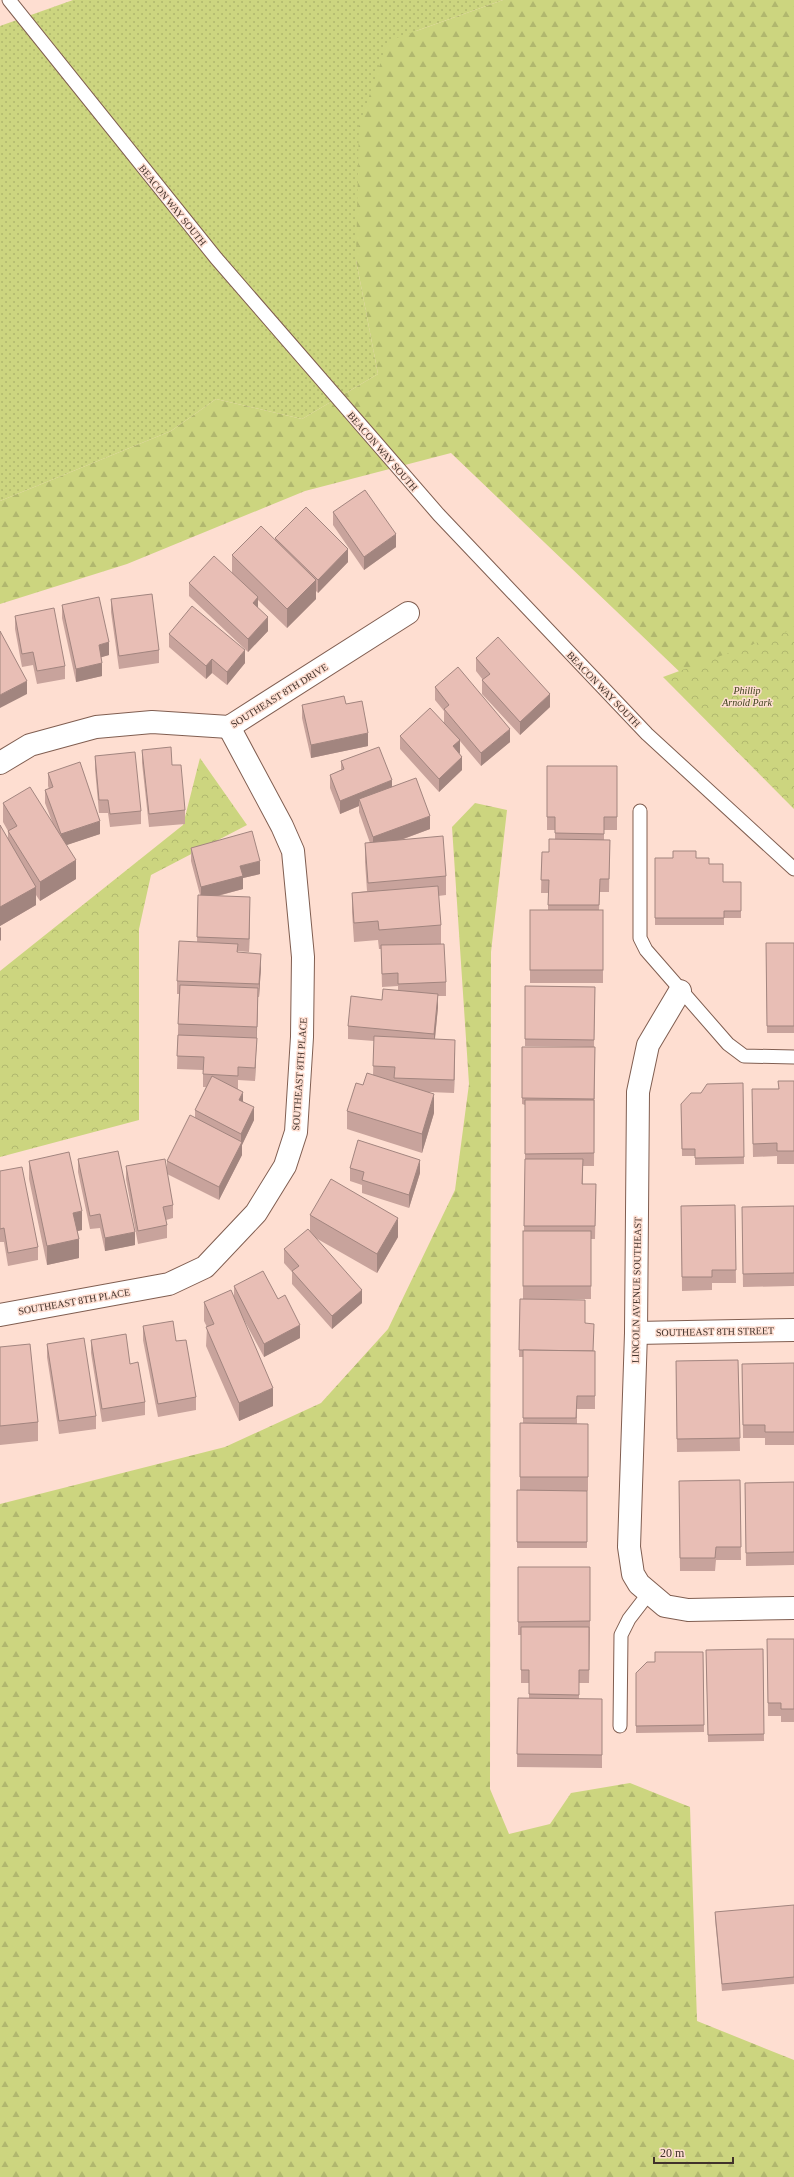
<svg xmlns="http://www.w3.org/2000/svg" width="794" height="2177" font-family="'Times New Roman',serif">
  <defs>
    <pattern id="grass-dots" width="8" height="8" patternUnits="userSpaceOnUse"><rect width="8" height="8" fill="#ccd57f"/><path d="M2 2h.1M6 6h.1" fill="none" stroke="#b0b76e" stroke-width="1.8" stroke-linecap="round"/></pattern>
    <pattern id="forest-firs" width="22" height="20" patternUnits="userSpaceOnUse"><rect width="22" height="20" fill="#ccd57f"/><path d="M5 1l3.5 6h-7zM16 11l3.5 6h-7z" fill="#b0b76e"/></pattern>
    <pattern id="park-crowns" width="20" height="18" patternUnits="userSpaceOnUse"><rect width="20" height="18" fill="#ccd57f"/><path d="M2 6a3 3 0 1 1 6 0M12 15a3 3 0 1 1 6 0" fill="none" stroke="#b0b76e"/></pattern>
  </defs>
  <rect width="100%" height="100%" fill="#feded1"/>
  <polygon fill="url(#grass-dots)" points="73,0 503,0 416,31 356,260 378,374 302,419 216,399 171,431 0,501 0,26"/>
  <g fill="url(#forest-firs)">
    <polygon points="503,0 794,0 794,633 684,676 451,453 305,491 127,564 0,604 0,501 171,431 216,399 302,419 378,374 356,260 359,126 388,41"/>
    <polygon points="475,803 507,810 491,952 490,1789 509,1834 550,1824 571,1793 630,1783 690,1807 697,2021 794,2060 794,2177 0,2177 0,1504 225,1447 321,1403 388,1329 455,1190 469,1084 452,827"/>
  </g>
  <g fill="url(#park-crowns)">
    <polygon points="794,629 794,809 663,677"/>
    <polygon points="200,758 247,825 151,875 139,929 139,1120 0,1157 0,971 183,825"/>
  </g>
  <g fill="none" stroke-linecap="round" stroke-linejoin="round">
    <defs>
      <g id="lane">
        <polyline points="9,0 216,258 439,515 647,734 794,869"/>
        <polyline points="640,811 640,938 646,950 728,1044 744,1056 794,1057"/>
        <polyline points="620,1726 621,1635 629,1619 649,1593"/>
      </g>
      <g id="street">
        <polyline points="0,763 30,745 96,727 152,722 229,727 408,613"/>
        <polyline points="680,991 648,1045 638,1092 636,1333 629,1547 633,1574 639,1584 665,1606 688,1610 794,1608"/>
        <polyline points="0,1315 169,1284 205,1267 256,1213 285,1166 296,1132 302,1037 303,957 293,851 282,826 229,727"/>
        <polyline points="636,1333 794,1330"/>
      </g>
    </defs>
    <use href="#lane" stroke="#805e51" stroke-width="15"/>
    <use href="#street" stroke="#805e51" stroke-width="24"/>
    <use href="#lane" stroke="#fff" stroke-width="13"/>
    <use href="#street" stroke="#fff" stroke-width="22"/>
  </g>
  <g fill="#c8a39c">
    <polygon points="333,512 396,547 364,570 333,525"/>
    <polygon points="275,538 348,562 318,593 316,591 316,599 287,628 258,600 258,608 268,631 248,652 189,596 189,583 232,573 232,555 275,540"/>
    <polygon points="111,599 159,650 159,663 119,669 111,612"/>
    <polygon points="62,605 109,655 101,657 102,676 76,682 62,618"/>
    <polygon points="15,616 65,666 65,679 37,684 33,665 22,667 15,629"/>
    <polygon points="169,634 245,663 227,685 212,673 206,679 169,647"/>
    <polygon points="476,658 550,707 520,735 482,694 482,680 483,680 476,671"/>
    <polygon points="435,687 510,742 481,766 460,741 459,753 462,770 439,792 400,749 400,736 444,722 444,711 435,700"/>
    <polygon points="346,704 368,746 311,758 302,718 302,705"/>
    <polygon points="142,750 172,765 185,810 185,824 149,827 142,763"/>
    <polygon points="95,756 141,811 141,824 110,827 108,813 99,813 95,769"/>
    <polygon points="341,761 392,787 430,829 401,840 446,876 446,895 438,896 441,925 441,944 446,982 446,996 438,996 438,1007 435,1039 455,1053 454,1093 429,1092 434,1113 422,1153 347,1129 347,1111 363,1085 373,1075 374,1041 348,1039 348,1026 382,1000 398,990 398,986 382,987 381,949 379,949 378,940 354,942 352,912 352,893 367,891 365,862 365,843 370,843 359,812 359,806 340,814 330,788 330,775 341,770"/>
    <polygon points="547,766 617,766 617,830 604,830 604,840 610,840 609,892 600,892 599,910 603,910 603,983 530,983 530,910 548,910 548,893 541,893 542,852 549,852 555,839 555,830 547,830"/>
    <polygon points="48,773 100,834 66,845 76,879 40,901 36,895 36,905 0,926 0,825 8,839 8,831 3,822 3,803 53,824 45,803 45,790 49,789 48,786"/>
    <polygon points="191,848 260,874 243,878 243,889 218,896 250,910 249,952 238,951 238,952 261,967 259,997 258,997 255,1081 238,1080 238,1089 236,1089 254,1120 242,1145 242,1155 219,1200 167,1174 173,1205 173,1218 166,1220 167,1225 167,1238 138,1244 126,1179 126,1166 167,1172 167,1161 195,1117 195,1110 206,1087 203,1087 203,1070 177,1069 179,994 177,994 177,981 197,942 198,895 200,895 191,861"/>
    <polygon points="655,858 696,858 709,864 723,882 741,882 741,918 724,918 724,925 655,925"/>
    <polygon points="766,943 794,943 794,1033 767,1033"/>
    <polygon points="525,986 595,987 594,1047 525,1046"/>
    <polygon points="522,1047 595,1047 594,1166 583,1166 583,1184 596,1184 595,1239 591,1239 591,1299 523,1299 523,1231 524,1231 525,1167 525,1105 522,1104"/>
    <polygon points="794,1081 794,1164 777,1164 777,1156 753,1157 752,1102"/>
    <polygon points="743,1083 744,1164 695,1165 695,1156 682,1156 681,1104 701,1093"/>
    <polygon points="78,1159 135,1245 105,1251 100,1228 90,1229 78,1172"/>
    <polygon points="29,1161 82,1230 78,1231 79,1258 47,1265 29,1179"/>
    <polygon points="350,1168 420,1173 409,1208 362,1193 362,1185 350,1181"/>
    <polygon points="0,1171 38,1247 38,1260 8,1266 4,1242 0,1242"/>
    <polygon points="735,1205 736,1283 712,1283 712,1290 682,1291 681,1206"/>
    <polygon points="794,1206 794,1286 743,1287 742,1207"/>
    <polygon points="310,1215 398,1237 377,1273 314,1237 362,1303 332,1329 292,1284 292,1272 284,1263 284,1249 310,1232"/>
    <polygon points="234,1286 278,1299 300,1338 264,1357 243,1318 273,1406 239,1421 206,1346 207,1327 204,1321 204,1302 234,1296"/>
    <polygon points="520,1299 585,1323 593,1351 595,1351 595,1409 577,1409 577,1424 588,1424 588,1491 538,1491 587,1491 587,1548 517,1548 517,1490 520,1490 520,1423 523,1423 523,1357 519,1357"/>
    <polygon points="143,1326 176,1341 196,1397 196,1410 158,1417 143,1340"/>
    <polygon points="91,1340 130,1364 145,1402 145,1415 102,1422 91,1353"/>
    <polygon points="47,1344 96,1416 96,1429 59,1434 47,1357"/>
    <polygon points="0,1347 38,1422 38,1441 0,1445"/>
    <polygon points="738,1360 740,1451 677,1452 676,1361"/>
    <polygon points="794,1363 794,1445 765,1445 765,1438 743,1438 742,1364"/>
    <polygon points="740,1480 741,1560 716,1560 715,1571 680,1571 679,1481"/>
    <polygon points="794,1482 794,1565 746,1566 745,1483"/>
    <polygon points="518,1567 590,1567 590,1635 589,1683 579,1683 579,1699 602,1699 602,1768 517,1767 518,1698 529,1699 529,1683 521,1683 521,1635 518,1635"/>
    <polygon points="767,1639 794,1639 794,1722 781,1722 781,1716 768,1716"/>
    <polygon points="763,1649 764,1741 708,1742 706,1650"/>
    <polygon points="703,1652 704,1732 636,1733 636,1673 655,1662"/>
    <polygon points="794,1909 794,1984 722,1991 715,1919 715,1912"/>
  </g>
  <g fill="#a2857f">
    <polygon points="396,534 396,547 364,570 364,557"/>
    <polygon points="348,549 348,562 318,593 318,580"/>
    <polygon points="316,580 316,599 287,628 287,609"/>
    <polygon points="258,597 258,610 253,603"/>
    <polygon points="268,617 268,631 248,652 248,639"/>
    <polygon points="109,642 109,655 99,658 99,645"/>
    <polygon points="245,650 245,663 227,685 227,672"/>
    <polygon points="212,659 212,673 206,679 206,666"/>
    <polygon points="102,663 102,676 76,682 76,669"/>
    <polygon points="27,681 27,694 0,708 0,695"/>
    <polygon points="550,694 550,707 520,735 520,722"/>
    <polygon points="510,729 510,742 481,766 481,753"/>
    <polygon points="368,733 368,746 311,758 311,745"/>
    <polygon points="460,740 460,753 453,759 453,746"/>
    <polygon points="462,757 462,770 439,792 439,779"/>
    <polygon points="392,780 392,793 359,799 359,806 340,814 340,801"/>
    <polygon points="430,816 430,829 373,850 373,837"/>
    <polygon points="100,821 100,834 61,847 61,834"/>
    <polygon points="76,860 76,879 40,901 40,882"/>
    <polygon points="260,861 260,874 243,878 243,889 201,900 201,887 240,866"/>
    <polygon points="36,887 36,905 0,926 0,907"/>
    <polygon points="250,897 250,910 249,952 249,939"/>
    <polygon points="1,927 1,940 0,941 0,928"/>
    <polygon points="261,954 261,967 259,997 259,984"/>
    <polygon points="258,988 258,1006 255,1081 255,1068"/>
    <polygon points="438,994 438,1007 434,1047 434,1034"/>
    <polygon points="455,1040 455,1053 454,1093 454,1080"/>
    <polygon points="243,1092 243,1105 239,1100"/>
    <polygon points="434,1094 434,1113 422,1153 422,1134"/>
    <polygon points="254,1107 254,1120 242,1145 242,1155 219,1200 219,1187 241,1144 241,1134"/>
    <polygon points="420,1160 420,1173 409,1208 409,1195"/>
    <polygon points="82,1211 82,1230 73,1232 73,1213"/>
    <polygon points="398,1218 398,1237 377,1273 377,1254"/>
    <polygon points="135,1232 135,1245 105,1251 105,1238"/>
    <polygon points="79,1239 79,1258 47,1265 47,1246"/>
    <polygon points="362,1290 362,1303 332,1329 332,1316"/>
    <polygon points="300,1325 300,1338 264,1357 264,1344"/>
    <polygon points="273,1388 273,1406 239,1421 239,1403"/>
  </g>
  <g fill="#e8beb5" stroke="#a2857f">
    <polygon points="365,490 396,534 364,557 333,512"/>
    <polygon points="306,507 348,549 318,580 275,538"/>
    <polygon points="261,526 316,580 287,609 232,555"/>
    <polygon points="214,556 258,597 253,603 268,617 248,639 189,583"/>
    <polygon points="152,594 159,650 119,656 111,599"/>
    <polygon points="99,597 109,642 99,645 102,663 76,669 62,605"/>
    <polygon points="192,606 245,650 227,672 212,659 206,666 169,634"/>
    <polygon points="54,608 65,666 37,671 33,652 22,654 15,616"/>
    <polygon points="0,631 27,681 0,695"/>
    <polygon points="498,637 550,694 520,722 482,680 490,674 476,658"/>
    <polygon points="458,667 510,729 481,753 444,709 449,705 435,687"/>
    <polygon points="344,696 346,704 362,701 368,733 311,745 302,705"/>
    <polygon points="430,708 460,740 453,746 462,757 439,779 400,736"/>
    <polygon points="171,747 172,765 181,765 185,810 149,814 142,750"/>
    <polygon points="379,747 392,780 340,801 330,775 344,769 341,761"/>
    <polygon points="135,752 141,811 110,814 108,800 99,800 95,756"/>
    <polygon points="80,762 100,821 61,834 45,790 53,787 48,773"/>
    <polygon points="547,766 617,766 617,817 604,817 604,834 555,833 555,817 547,817"/>
    <polygon points="416,778 430,816 373,837 359,799"/>
    <polygon points="30,787 76,860 40,882 8,831 17,826 3,803"/>
    <polygon points="0,825 36,887 0,907"/>
    <polygon points="252,831 260,861 240,866 243,876 201,887 191,848"/>
    <polygon points="443,836 446,876 368,883 365,843"/>
    <polygon points="549,839 610,840 609,879 600,879 599,905 548,905 549,880 541,880 542,852 549,852"/>
    <polygon points="673,851 696,851 696,858 709,858 709,864 723,864 723,882 741,882 741,911 724,911 724,918 655,918 655,858 673,858"/>
    <polygon points="438,886 441,925 379,930 378,921 354,923 352,893"/>
    <polygon points="198,895 250,897 249,939 197,937"/>
    <rect x="530" y="910" width="73" height="60"/>
    <polygon points="179,941 238,944 237,952 261,954 259,984 177,981"/>
    <polygon points="766,943 794,943 794,1026 767,1026"/>
    <polygon points="444,944 446,982 398,984 398,973 382,974 381,945"/>
    <polygon points="180,985 258,988 257,1027 178,1024"/>
    <polygon points="525,986 595,987 594,1040 525,1039"/>
    <polygon points="383,989 438,994 434,1034 348,1026 351,996 382,1000"/>
    <polygon points="178,1035 257,1038 255,1068 238,1067 238,1076 203,1074 204,1057 177,1056"/>
    <polygon points="374,1036 455,1040 454,1080 394,1078 395,1067 373,1066"/>
    <polygon points="522,1047 595,1047 594,1099 522,1098"/>
    <polygon points="367,1073 434,1094 422,1134 347,1111 356,1083 363,1085"/>
    <polygon points="212,1076 243,1092 239,1100 254,1107 241,1134 195,1110"/>
    <polygon points="778,1081 794,1081 794,1151 777,1151 777,1143 753,1144 752,1089 779,1089"/>
    <polygon points="743,1083 744,1157 695,1158 695,1149 682,1149 681,1104 691,1093 701,1093 707,1084"/>
    <polygon points="525,1100 594,1100 594,1153 525,1154"/>
    <polygon points="190,1115 242,1142 219,1187 167,1161"/>
    <polygon points="358,1140 420,1160 409,1195 362,1180 364,1172 350,1168"/>
    <polygon points="118,1151 135,1232 105,1238 100,1214 90,1216 78,1159"/>
    <polygon points="69,1152 82,1211 73,1213 79,1239 47,1246 29,1161"/>
    <polygon points="165,1159 173,1205 163,1207 167,1225 138,1231 126,1166"/>
    <polygon points="525,1159 583,1159 582,1184 596,1184 595,1226 524,1226"/>
    <polygon points="22,1167 38,1247 8,1253 4,1228 0,1229 0,1171"/>
    <polygon points="331,1179 398,1218 377,1254 310,1215"/>
    <polygon points="735,1205 736,1270 712,1270 712,1277 682,1277 681,1206"/>
    <polygon points="794,1206 794,1273 743,1274 742,1207"/>
    <polygon points="308,1229 362,1290 332,1316 292,1271 299,1266 284,1249"/>
    <rect x="523" y="1231" width="68" height="55"/>
    <polygon points="263,1271 278,1299 285,1295 300,1325 264,1344 234,1286"/>
    <polygon points="231,1290 273,1388 239,1403 206,1327 214,1324 204,1302"/>
    <polygon points="520,1299 585,1300 585,1323 594,1324 593,1351 523,1350 519,1350"/>
    <polygon points="173,1321 176,1341 186,1340 196,1397 158,1404 143,1326"/>
    <polygon points="126,1334 130,1364 138,1362 145,1402 102,1409 91,1340"/>
    <polygon points="84,1338 96,1416 59,1421 47,1344"/>
    <polygon points="30,1344 38,1422 0,1426 0,1347"/>
    <polygon points="523,1350 595,1351 595,1396 577,1396 576,1418 523,1418"/>
    <polygon points="738,1360 740,1438 677,1439 676,1361"/>
    <polygon points="794,1363 794,1432 765,1432 765,1425 743,1425 742,1364"/>
    <polygon points="520,1423 588,1424 588,1477 520,1477"/>
    <polygon points="740,1480 741,1547 716,1547 715,1558 680,1558 679,1481"/>
    <polygon points="794,1482 794,1552 746,1553 745,1483"/>
    <polygon points="517,1490 587,1491 587,1542 517,1542"/>
    <polygon points="518,1567 590,1567 590,1621 518,1622"/>
    <polygon points="521,1627 589,1627 589,1670 579,1670 579,1695 529,1694 529,1670 521,1670"/>
    <polygon points="767,1639 794,1639 794,1709 781,1709 781,1703 768,1703"/>
    <polygon points="763,1649 764,1734 708,1735 706,1650"/>
    <polygon points="655,1652 703,1652 704,1725 636,1726 636,1673 647,1662 655,1662"/>
    <polygon points="518,1698 602,1699 602,1755 517,1754"/>
    <polygon points="794,1905 794,1977 722,1984 715,1912"/>
  </g>
  <g text-anchor="middle" stroke-width="3" stroke-linejoin="round" paint-order="stroke">
    <g font-size="10" fill="#41322b" stroke="#feded1">
      <text transform="translate(173 205) rotate(51)" y="4">BEACON WAY SOUTH</text>
      <text transform="translate(383 451) rotate(49)" y="4">BEACON WAY SOUTH</text>
      <text transform="translate(604 689) rotate(46)" y="4">BEACON WAY SOUTH</text>
      <text transform="translate(279 695) rotate(-32)" y="4">SOUTHEAST 8TH DRIVE</text>
      <text transform="translate(299 1074) rotate(-86)" y="4">SOUTHEAST 8TH PLACE</text>
      <text transform="translate(636 1290) rotate(-89)" y="4">LINCOLN AVENUE SOUTHEAST</text>
      <text transform="translate(74 1301) rotate(-10)" y="4">SOUTHEAST 8TH PLACE</text>
      <text transform="translate(715 1331) rotate(-1)" y="4">SOUTHEAST 8TH STREET</text>
    </g>
    <g font-size="10" font-style="italic" fill="#40431e" stroke="#feded1">
      <text x="747" y="694">Phillip<tspan x="747" dy="12">Arnold Park</tspan></text>
    </g>
  </g>
  <path d="M654 2157v6h79v-6" fill="none" stroke="#41322b" stroke-width="2"/>
  <text x="660" y="2157" font-size="12" fill="#41322b" stroke="#feded1" stroke-width="3" paint-order="stroke">20 m</text>
</svg>
